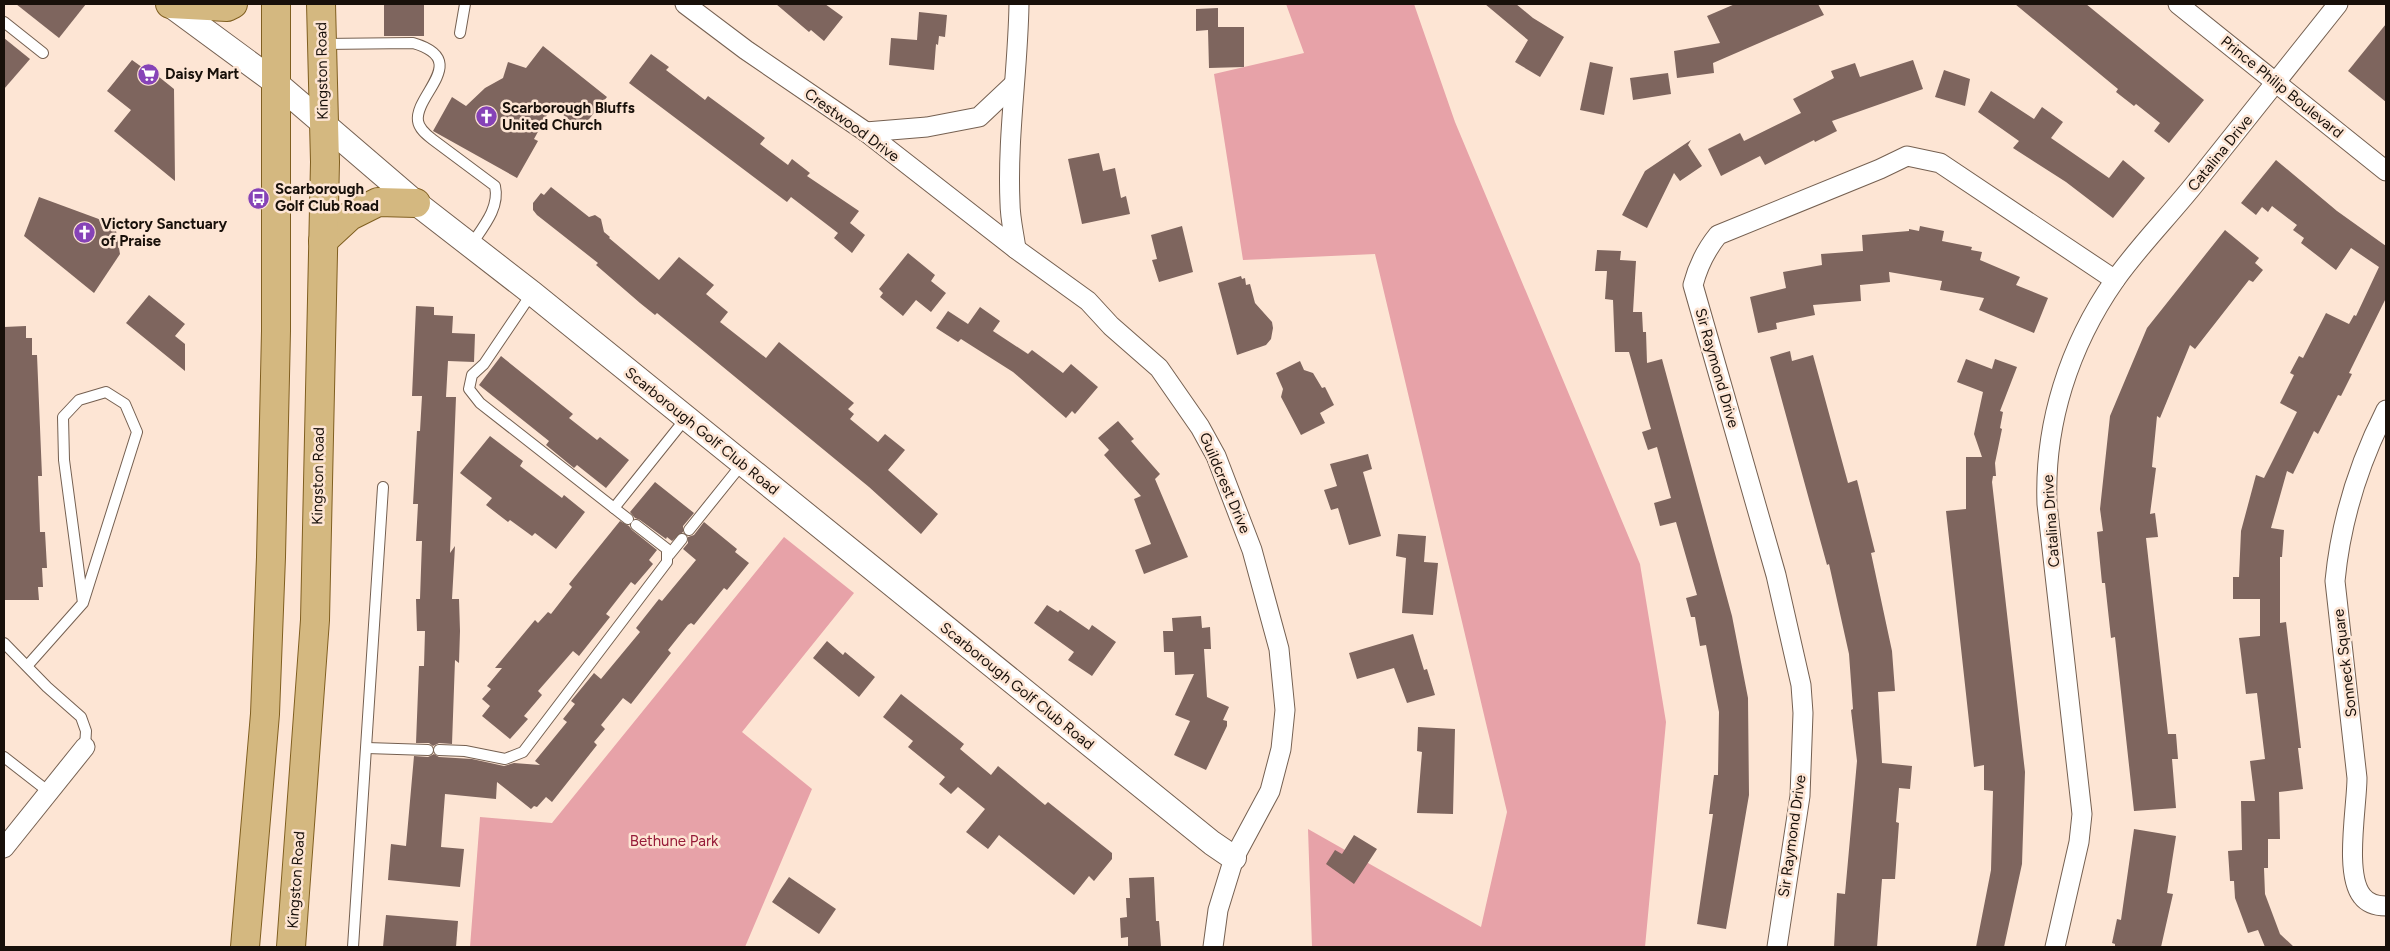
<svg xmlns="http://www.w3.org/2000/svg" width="2390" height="951" font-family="Figtree,sans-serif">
  <rect width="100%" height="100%" fill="#fde5d4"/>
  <g fill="#e7a2a8">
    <polygon points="1286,4 1414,4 1455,122 1640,564 1666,722 1645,947 1312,947 1308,829 1481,927 1507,812 1375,254 1243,260 1214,74 1304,53"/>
    <polygon points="784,537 854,593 742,732 812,789 745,947 470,947 480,817 552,823"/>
  </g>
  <g fill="#7e655e">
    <polygon points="16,4 86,4 59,38"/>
    <rect x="384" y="4" width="40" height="32"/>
    <polygon points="776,4 825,4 843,17 824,41 811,30 809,32"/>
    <polygon points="1485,4 1516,4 1533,18 1564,37 1540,77 1515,62 1528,40"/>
    <polygon points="1735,4 1818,4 1824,15 1713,63 1714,73 1677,78 1674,51 1720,43 1707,16"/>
    <polygon points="2015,4 2086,4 2204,100 2169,143 2154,131 2160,123 2136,104 2134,106 2116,92 2118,89"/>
    <polygon points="1218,8 1218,27 1244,27 1244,67 1209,68 1208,30 1196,31 1196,9"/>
    <polygon points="919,12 947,15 945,37 939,36 938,45 936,44 934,70 889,65 891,38 917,40"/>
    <polygon points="2386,24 2386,102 2348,71"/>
    <polygon points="4,38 30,59 4,89"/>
    <polygon points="543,46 607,97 581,129 552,106 534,139 538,141 517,178 433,131 452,97 466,106 485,88 503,78 508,62 526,68"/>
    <polygon points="651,54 669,67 666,70 705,100 708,96 765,138 760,144 788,165 792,159 810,173 807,176 859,211 850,223 865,235 852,253 834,238 838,233 791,197 787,202 629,83"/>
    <polygon points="132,60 146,70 148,68 174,89 175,181 114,131 131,110 107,91"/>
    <polygon points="1913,60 1923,89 1832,121 1837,131 1815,142 1814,140 1765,165 1760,156 1721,176 1708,149 1740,133 1744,141 1801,113 1793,99 1834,78 1831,71 1855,63 1860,77"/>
    <polygon points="1590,62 1613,67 1604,115 1580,110"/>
    <polygon points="1944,70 1970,79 1965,106 1935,97"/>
    <polygon points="1668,73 1671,94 1633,100 1630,78"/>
    <polygon points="1991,91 2034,119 2042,107 2063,122 2051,138 2109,178 2123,160 2145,178 2113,218 2066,182 2013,148 2019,141 1978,112"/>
    <polygon points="1691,140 1688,145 1702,166 1680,181 1674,173 1647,228 1622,215 1645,171"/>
    <polygon points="1099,153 1103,171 1115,168 1121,198 1126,196 1130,214 1082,224 1068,159"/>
    <polygon points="2276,160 2337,211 2386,246 2386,298 2349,373 2352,374 2341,396 2338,395 2318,434 2314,431 2293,474 2287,471 2271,528 2284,530 2282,557 2280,557 2280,623 2286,622 2301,748 2298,748 2303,789 2279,792 2280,839 2268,839 2268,868 2264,868 2265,894 2280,934 2294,947 2265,947 2258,930 2248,933 2235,898 2234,881 2230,881 2228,851 2242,850 2241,801 2255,801 2250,761 2265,759 2257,693 2246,694 2239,638 2260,636 2260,599 2233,599 2233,577 2239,577 2241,531 2256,475 2264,478 2297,412 2280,403 2294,375 2290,373 2299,356 2303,358 2326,313 2349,324 2354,315 2356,316 2379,267 2351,248 2336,270 2301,243 2304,238 2293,230 2297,225 2272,206 2268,212 2262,207 2256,215 2241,203"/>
    <polygon points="551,187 589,217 595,215 601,219 604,232 610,237 609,238 659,280 679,257 714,285 706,294 728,312 720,322 766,358 779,342 854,403 848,409 854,414 850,419 878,442 885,434 905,450 888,470 938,514 921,534 869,487 700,348 657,313 655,315 640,303 596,265 598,263 537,215 533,210 533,203 541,193 544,195"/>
    <polygon points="39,197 115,225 120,254 94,293 24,236"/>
    <polygon points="1182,226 1193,272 1159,282 1152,260 1157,259 1151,235"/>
    <polygon points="1920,226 1944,231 1942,241 1972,247 1971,250 1982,252 1980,260 2020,277 2016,285 2048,298 2034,333 1979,310 1984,298 1940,290 1942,281 1889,272 1890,282 1860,285 1861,301 1813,305 1815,315 1776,323 1777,329 1758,333 1750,297 1786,288 1783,272 1822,265 1821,254 1863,251 1862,235 1909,231 1909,229 1919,231"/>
    <polygon points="2225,230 2259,258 2255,263 2263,270 2253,282 2249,280 2195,349 2190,345 2160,418 2157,416 2152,467 2156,468 2150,514 2155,513 2158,537 2146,538 2168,734 2176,734 2178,759 2172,759 2176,808 2134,811 2115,637 2111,638 2105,583 2102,583 2097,532 2103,531 2100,509 2110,416 2147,328"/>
    <polygon points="1597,250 1621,251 1620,260 1636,261 1633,312 1642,312 1643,332 1646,332 1647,363 1662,359 1732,616 1748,698 1749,795 1726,929 1697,924 1713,814 1709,814 1714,775 1718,775 1719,712 1706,645 1700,646 1695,617 1691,617 1686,598 1697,595 1676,522 1660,526 1654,503 1671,498 1657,447 1648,450 1642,432 1651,429 1629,352 1615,352 1613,300 1605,299 1607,271 1595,271"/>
    <polygon points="908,253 935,275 931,281 946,293 931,312 916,300 903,316 880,297 883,293 879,289"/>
    <polygon points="1241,276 1242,279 1245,278 1246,285 1250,284 1255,303 1272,322 1273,328 1271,339 1266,345 1237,355 1218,283"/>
    <polygon points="149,295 185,324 175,336 185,344 185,371 126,323"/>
    <polygon points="416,306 434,307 434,315 453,316 452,333 475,334 474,362 448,361 446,397 456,397 450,553 455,546 452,599 459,599 460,631 459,663 455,660 452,744 439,743 433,746 429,743 416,743 419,666 424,666 425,631 417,631 416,599 420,599 422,541 416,541 418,504 413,504 417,431 420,431 422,396 412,396"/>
    <polygon points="980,307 1000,321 993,331 1028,354 1032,350 1063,373 1071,364 1098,387 1075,414 1072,411 1066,418 1013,372 961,339 958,342 936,328 948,311 968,324"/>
    <polygon points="26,326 26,338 32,338 32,355 37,355 42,476 38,476 40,532 45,532 47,568 42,568 43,587 38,587 39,600 4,600 4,327"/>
    <polygon points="1790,351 1792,361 1813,355 1848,483 1857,480 1875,552 1871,553 1892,651 1895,691 1878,692 1882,763 1912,766 1910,789 1899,788 1896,822 1899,823 1895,879 1882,879 1877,947 1834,947 1837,893 1845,894 1857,761 1851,710 1853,709 1849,654 1829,564 1827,565 1770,357"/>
    <polygon points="501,356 573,414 569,418 597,440 600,437 629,460 606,488 577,465 574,468 546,445 549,441 479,385"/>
    <polygon points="1966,359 1992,369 1995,359 2017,367 2000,411 2003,412 2000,428 2002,429 1995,463 1996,476 1993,476 1992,482 2025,772 2022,864 2004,947 1976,947 1991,870 1993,791 1984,790 1984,765 1974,767 1946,511 1966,509 1966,457 1982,457 1974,434 1983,392 1957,382"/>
    <polygon points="1300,361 1304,370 1313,373 1322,388 1325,387 1334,405 1320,413 1325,423 1301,435 1281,397 1283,389 1276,373"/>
    <polygon points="1118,421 1134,439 1131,441 1160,474 1155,479 1188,557 1144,574 1135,550 1151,544 1134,499 1141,496 1104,455 1109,450 1098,438"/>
    <polygon points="490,436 523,461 520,466 562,498 564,495 585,512 556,549 535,533 532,536 510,520 508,522 486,505 492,498 460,473"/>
    <polygon points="1368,454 1372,469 1363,472 1381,536 1349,545 1338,508 1331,510 1324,490 1337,486 1330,464"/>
    <polygon points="655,482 694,513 683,526 683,532 672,541 667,537 666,539 640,520 635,518 630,512"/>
    <polygon points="620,521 629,526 632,530 657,550 649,560 653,564 635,585 631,582 606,614 610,617 579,656 573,651 538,691 542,695 524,716 528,719 510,739 482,716 490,706 482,699 491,689 487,686 502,668 495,668 535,620 538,623 548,612 551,614 572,587 569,584"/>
    <polygon points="704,522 737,549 735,552 749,563 727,590 724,588 694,625 691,623 688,625 668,650 671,653 631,704 623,698 601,725 605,729 594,742 597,745 552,802 546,797 537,807 534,806 531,809 497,782 496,799 445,794 441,847 464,849 460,887 388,880 391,844 406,846 414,756 428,757 434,754 439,757 472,759 504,766 514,763 540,765 535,761 567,722 563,719 575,704 571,701 594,673 601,679 640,632 636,628 659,599 662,601 696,560 683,549 688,543 688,537 694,535"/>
    <polygon points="1398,534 1426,536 1424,562 1438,563 1433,615 1402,613 1406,558 1396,556"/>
    <polygon points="1047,605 1058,612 1060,610 1089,630 1092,625 1116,642 1092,676 1068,660 1074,652 1034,623"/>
    <polygon points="1201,616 1202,628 1210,627 1211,649 1204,649 1207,697 1229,707 1223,720 1227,721 1227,726 1206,770 1174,755 1190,721 1175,715 1194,674 1175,675 1174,652 1164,652 1163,631 1173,631 1172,618"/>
    <polygon points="1413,634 1424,670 1427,669 1435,695 1407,703 1394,668 1357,679 1349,653"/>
    <polygon points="827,641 843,655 845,652 875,677 859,697 813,658"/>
    <polygon points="901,694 964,744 960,749 991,775 998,766 1045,805 1048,802 1112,853 1112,859 1094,881 1089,876 1074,895 999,835 988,849 966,832 985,809 958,787 951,794 939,784 945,777 908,747 913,741 883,717"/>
    <polygon points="1418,727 1455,729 1453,814 1417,813 1422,752 1417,751"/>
    <polygon points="2134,829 2176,836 2167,893 2173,894 2161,947 2115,947 2115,944 2112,943 2117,919 2121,920"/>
    <polygon points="1354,835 1377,849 1354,884 1326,864 1335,850 1342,854"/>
    <polygon points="789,877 836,909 819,934 772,902"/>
    <polygon points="1154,877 1156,921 1159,921 1161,947 1128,947 1128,937 1121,938 1120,918 1127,917 1126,898 1130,898 1129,878"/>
    <polygon points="386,915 458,921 456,947 383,947"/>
  </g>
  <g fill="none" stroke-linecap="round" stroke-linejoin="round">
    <defs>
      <g id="service">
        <polyline points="4,22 43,53"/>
        <polyline points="460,33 465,4"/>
        <path d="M323,44l90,-1c59,17 1,52 5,78 1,8 9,14 14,18l63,47c5,22 -12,41 -24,59"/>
        <polyline points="532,293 484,364 472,375 469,389 480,403 628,519"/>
        <polyline points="614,508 686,418"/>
        <polyline points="689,530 742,464"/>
        <polyline points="669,555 682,539"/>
        <polyline points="4,643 47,687 81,717 86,731 85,747"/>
        <polyline points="28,665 83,603 137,432 125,404 106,392 79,400 63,417 64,460 83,603"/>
        <polyline points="367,748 428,750"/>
        <polyline points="439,750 465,751 505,759 523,752 667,562 667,549 636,525"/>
        <polyline points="4,757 49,792"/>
        <polyline points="353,947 383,487"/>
      </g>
      <g id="minor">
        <polyline points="685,4 746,50 866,132 1016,249 1088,301 1111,326 1159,368 1200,427 1216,456 1252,550 1279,649 1285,710 1281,749 1270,791 1234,858 1218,910 1213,947"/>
        <polyline points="2178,4 2386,171"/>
        <polyline points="866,132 927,127 979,117 1013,85"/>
        <path d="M1016,249c-2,-15 -6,-31 -6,-46 -3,-66 8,-133 9,-199"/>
        <path d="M2386,410c-28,55 -45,109 -51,171l22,197c0,28 -13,96 5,118 6,8 15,10 24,10"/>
        <polyline points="4,848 85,747"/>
        <path d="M1777,947l23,-151 3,-83 -2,-28 -25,-110 -83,-290c5,-19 12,-34 25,-50l162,-66 27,-13 33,7 175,117"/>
        <path d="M2055,947l24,-105 3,-28 -35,-310c-3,-80 22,-158 68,-224 24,-34 55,-65 82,-99 47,-59 94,-118 141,-177"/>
      </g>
      <polyline id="tertiary" points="169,4 275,82 416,203 532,293 1212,843 1234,858"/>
      <g id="primary">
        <polyline points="170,4 227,7 233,4"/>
        <polyline points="323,241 350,216 378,202 416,203"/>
        <polyline points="245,947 265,714 271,557 276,331 276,4"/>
        <polyline points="291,947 315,620 325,162 321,4"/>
      </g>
    </defs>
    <use href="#service" stroke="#756051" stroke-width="12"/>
    <use href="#minor" stroke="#756051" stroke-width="21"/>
    <use href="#tertiary" stroke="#756051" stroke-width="26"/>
    <use href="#primary" stroke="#805f20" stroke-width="30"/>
    <use href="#service" stroke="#fff" stroke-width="10"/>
    <use href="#minor" stroke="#fff" stroke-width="19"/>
    <use href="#tertiary" stroke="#fff" stroke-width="24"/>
    <use href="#primary" stroke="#d4b880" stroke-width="28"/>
  </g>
  <defs>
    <symbol id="supermarket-disc" viewBox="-11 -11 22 22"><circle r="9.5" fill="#8643b7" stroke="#fde5d4"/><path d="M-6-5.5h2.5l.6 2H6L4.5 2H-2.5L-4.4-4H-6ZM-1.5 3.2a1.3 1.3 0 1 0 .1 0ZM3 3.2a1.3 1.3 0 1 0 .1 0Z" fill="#fff"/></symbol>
    <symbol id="church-disc" viewBox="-11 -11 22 22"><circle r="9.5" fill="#8643b7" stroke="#fde5d4"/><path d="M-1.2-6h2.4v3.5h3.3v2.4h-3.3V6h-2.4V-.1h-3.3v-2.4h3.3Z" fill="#fff"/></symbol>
    <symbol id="bus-disc" viewBox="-11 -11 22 22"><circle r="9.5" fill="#8643b7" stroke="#fde5d4"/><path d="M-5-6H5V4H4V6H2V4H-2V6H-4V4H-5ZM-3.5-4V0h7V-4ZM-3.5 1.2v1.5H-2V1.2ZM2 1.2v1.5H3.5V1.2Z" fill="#fff"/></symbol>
  </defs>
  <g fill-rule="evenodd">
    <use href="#supermarket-disc" x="136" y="62" width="25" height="25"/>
    <use href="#church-disc" x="474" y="104" width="25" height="25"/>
    <use href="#bus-disc" x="246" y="186" width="25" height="25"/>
    <use href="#church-disc" x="72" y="220" width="25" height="25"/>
  </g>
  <g text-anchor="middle" stroke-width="5" stroke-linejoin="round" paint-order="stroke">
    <g font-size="15" fill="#18100a" stroke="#fde5d4">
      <text transform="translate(322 71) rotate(-91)" y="5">Kingston Road</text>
      <text transform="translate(2282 87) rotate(39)" y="5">Prince Philip Boulevard</text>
      <text transform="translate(852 125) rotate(36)" y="5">Crestwood Drive</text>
      <text transform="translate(2220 153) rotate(-51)" y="5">Catalina Drive</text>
      <text transform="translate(1717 368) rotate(74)" y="5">Sir Raymond Drive</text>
      <text transform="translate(702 431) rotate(39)" y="5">Scarborough Golf Club Road</text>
      <text transform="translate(318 476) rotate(-89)" y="5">Kingston Road</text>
      <text transform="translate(1225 483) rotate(67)" y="5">Guildcrest Drive</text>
      <text transform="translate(2051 521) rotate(-94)" y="5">Catalina Drive</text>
      <text transform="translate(2345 663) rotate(-97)" y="5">Sonneck Square</text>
      <text transform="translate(1017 686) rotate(39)" y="5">Scarborough Golf Club Road</text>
      <text transform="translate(1792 836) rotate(-82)" y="5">Sir Raymond Drive</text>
      <text transform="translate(296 880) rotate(-86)" y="5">Kingston Road</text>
    </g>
    <g font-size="15" font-weight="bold" fill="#18100a" stroke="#fde5d4" text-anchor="start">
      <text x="165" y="79">Daisy Mart</text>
      <text x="502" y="113">Scarborough Bluffs<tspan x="502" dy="17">United Church</tspan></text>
      <text x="275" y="194">Scarborough<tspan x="275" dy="17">Golf Club Road</tspan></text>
      <text x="101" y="229">Victory Sanctuary<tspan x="101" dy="17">of Praise</tspan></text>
    </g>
    <g font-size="15" fill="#971c39" stroke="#fde5d4">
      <text x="674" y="846">Bethune Park</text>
    </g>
  </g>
  <rect width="2390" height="951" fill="none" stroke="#18100a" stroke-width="10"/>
</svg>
